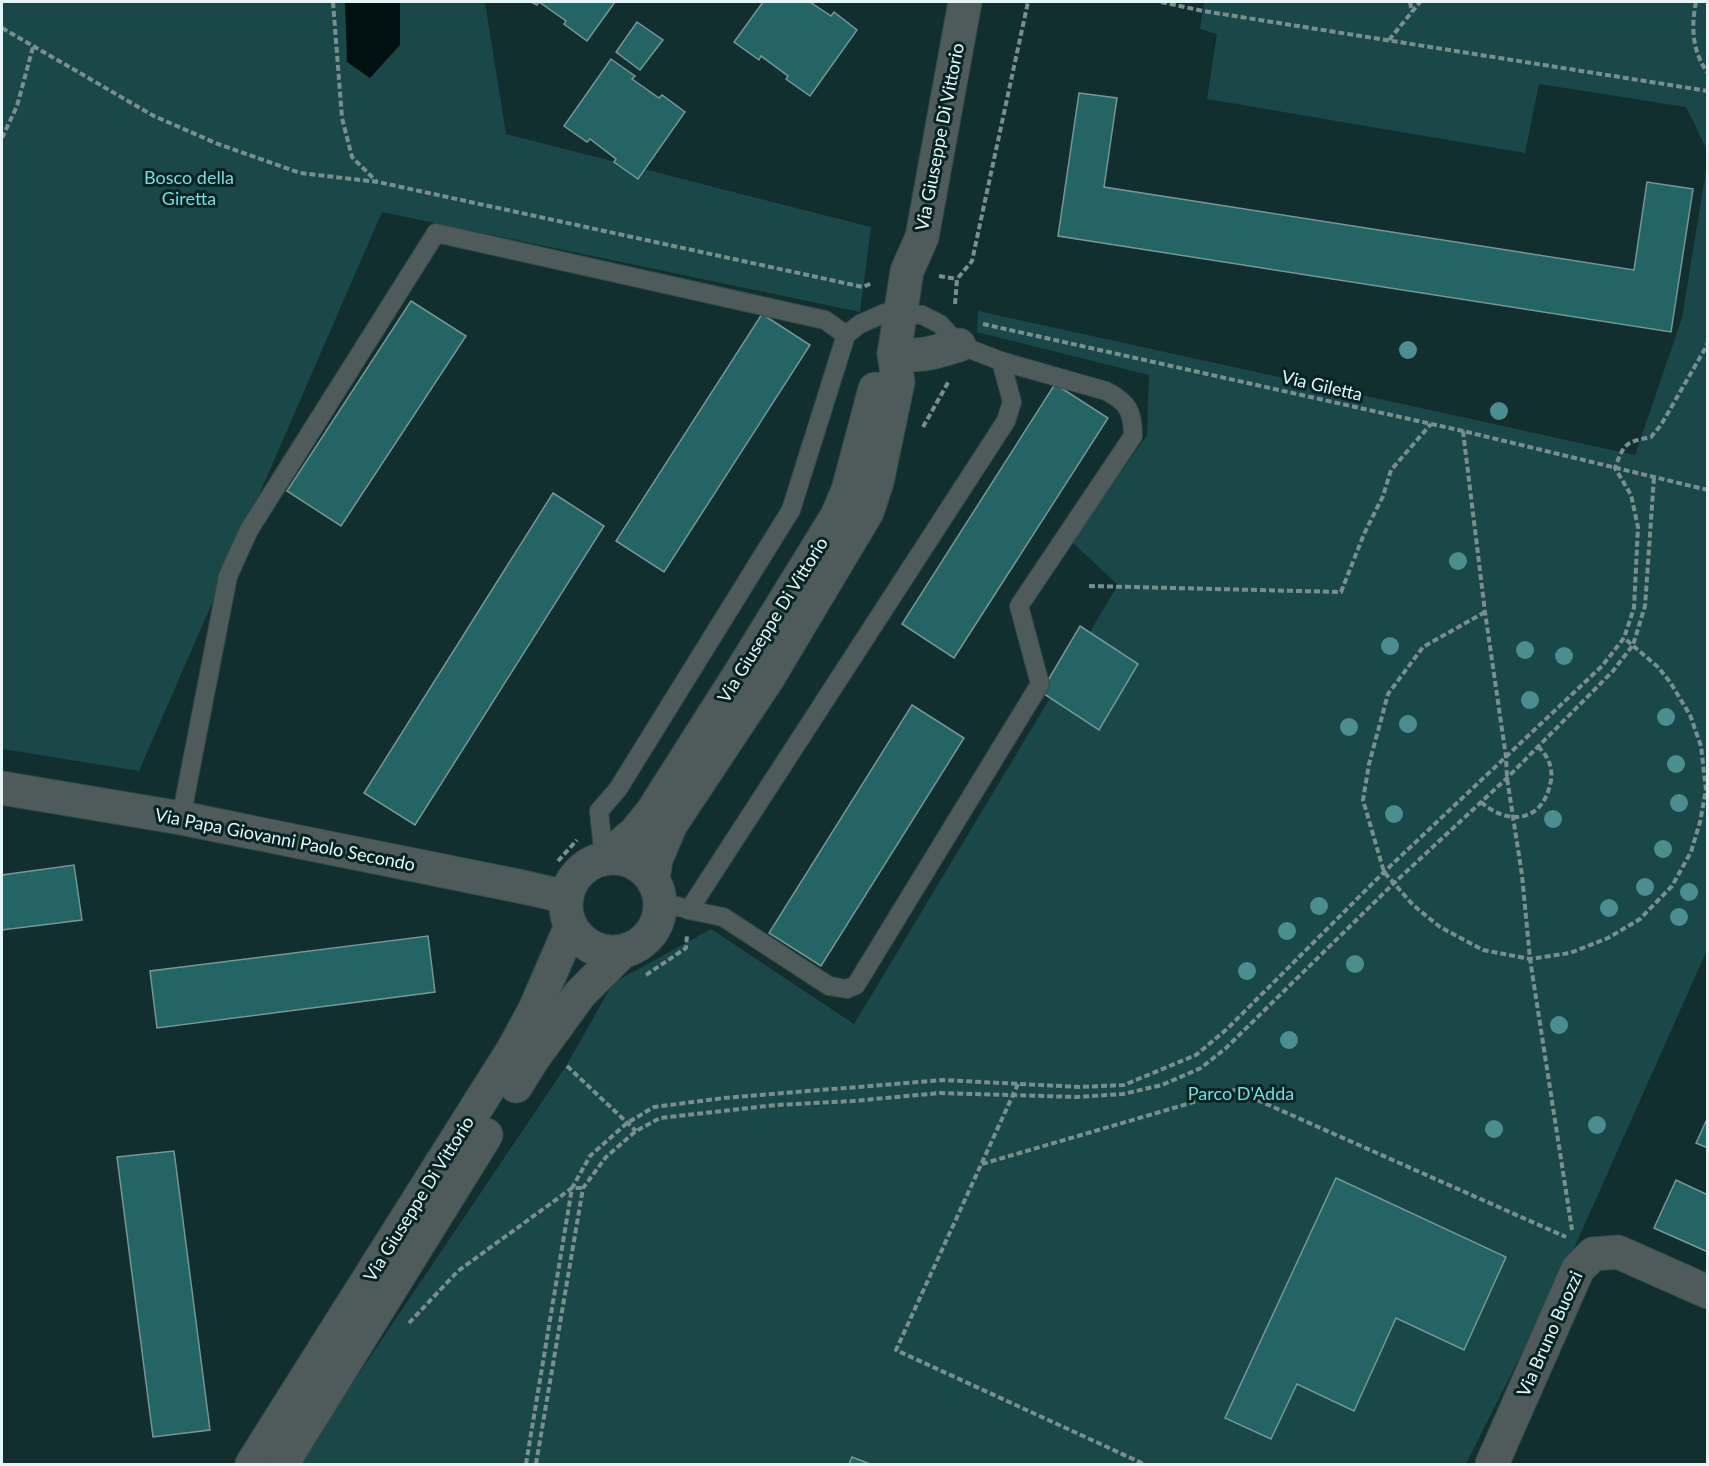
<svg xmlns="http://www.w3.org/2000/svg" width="1709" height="1466" font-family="Lato,sans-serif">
  <rect width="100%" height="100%" fill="#122e2e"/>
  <g fill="#1a4748">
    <polygon points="2,2 485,2 506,134 871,227 860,312 382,212 139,771 2,749"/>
    <polygon points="1204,2 1707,2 1707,150 1686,107 1539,84 1525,153 1207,99 1217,34 1200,29"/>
    <polygon points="1707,164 1707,950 1572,1253 1466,1464 298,1464 566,1066 613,983 711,929 854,1024 1118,585 1072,542 1147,435 1149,375 977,332 978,311 1635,455 1682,318"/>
  </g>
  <polygon fill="#011112" points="345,2 400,2 400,45 370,78 347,62"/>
  <g fill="#236465" stroke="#789696" stroke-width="1.5">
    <polygon points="531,2 615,2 587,41 564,24 566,21 539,2 537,5"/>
    <polygon points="763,2 810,2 831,16 834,12 857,30 810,96 786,79 788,76 761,56 759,60 734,42"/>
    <polygon points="637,22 663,40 640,70 616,52"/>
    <polygon points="611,59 635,76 632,79 659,98 662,95 685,112 638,179 614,162 616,159 590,139 587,142 564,126"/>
    <polygon points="1079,93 1117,98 1104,187 1634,270 1647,182 1693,189 1671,332 1058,236"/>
    <polygon points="411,301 466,336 341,526 287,491"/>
    <polygon points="762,314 810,345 664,572 616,541"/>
    <polygon points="1055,384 1108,418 954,658 902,624"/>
    <polygon points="553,493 604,526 415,825 364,793"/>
    <polygon points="1080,626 1138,664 1099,730 1041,692"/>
    <polygon points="912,705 964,738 821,966 769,933"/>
    <polygon points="74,865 82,920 2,930 2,875"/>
    <polygon points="428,936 435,992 157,1028 150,971"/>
    <polygon points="1708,1117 1708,1148 1696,1143"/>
    <polygon points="174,1151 210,1430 153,1437 117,1157"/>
    <polygon points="1336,1178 1506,1257 1464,1350 1396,1318 1354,1411 1297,1384 1271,1439 1225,1418"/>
    <polygon points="1676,1180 1708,1195 1708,1252 1654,1228"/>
    <polygon points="852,1457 870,1464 849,1464"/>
  </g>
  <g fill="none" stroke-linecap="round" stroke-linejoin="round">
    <defs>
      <g id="service">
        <polyline points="181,818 228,576 249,530 436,233 825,320 846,335"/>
        <polyline points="604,859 599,811 618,789 791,510 846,335 860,324 885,313 922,315 940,324 959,345 1001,361 1012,402 1006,421 689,910 677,906 660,913"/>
        <path d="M689,910l34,7 106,69 18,3 9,-4 184,-301 -21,-78 114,-170c0,-24 -5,-34 -27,-45l-105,-30"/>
      </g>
      <g id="minor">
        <path d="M894,354c27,3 39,-1 65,-9"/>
        <polyline points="2,788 181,818 523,887 567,897"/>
        <polyline points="1492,1464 1578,1269 1593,1254 1618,1252 1708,1292"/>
      </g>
      <g id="tertiary">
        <circle cx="613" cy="905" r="47"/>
        <polyline points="604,859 635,833 652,812 746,664 837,516 848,490 875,389"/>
        <polyline points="653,879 656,859 671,824 768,678 867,512 877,482 898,382 894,354 907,271 922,237 965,2"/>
        <polyline points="516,1086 532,1060 580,994 622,952"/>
        <polyline points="252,1464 514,1048 535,1009 571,926"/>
        <polyline points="282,1464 486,1135"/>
      </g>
    </defs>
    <use href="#service" stroke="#304a4a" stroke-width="20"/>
    <use href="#minor" stroke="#304a4a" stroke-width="35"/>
    <use href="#tertiary" stroke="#304a4a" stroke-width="35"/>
    <g stroke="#798f8f" stroke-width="4" stroke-dasharray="6 3" stroke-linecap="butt">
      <polyline points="333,2 342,118 352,157 377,182"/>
      <polyline points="1161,2 1203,11 1708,91"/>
      <polyline points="1410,2 1412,12"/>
      <path d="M1696,2c-5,25 -4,50 12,71"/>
      <polyline points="2,28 154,116 218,144 300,173 378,182 863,287 872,283"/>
      <polyline points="1389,40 1420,2"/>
      <polyline points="2,138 17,106 33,47"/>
      <polyline points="939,276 957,279"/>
      <polyline points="955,304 957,279 972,261 1028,2"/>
      <polyline points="983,324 1463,431 1708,490"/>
      <polyline points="923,427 949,381"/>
      <polyline points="1463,431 1485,612 1506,757 1507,778 1522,875 1530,959 1572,1230"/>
      <polyline points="1089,586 1341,592 1364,534 1383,496 1391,470 1431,424"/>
      <polyline points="1485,612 1423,647 1388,694 1369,764 1363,800 1384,872 1413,905 1440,927 1483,950 1530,959 1570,953 1608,938 1640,919 1672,886 1691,852 1700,822 1706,790 1701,746 1690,715 1670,682 1658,667 1624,638"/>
      <path d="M1481,802c26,23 60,21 69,-17 2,-7 2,-16 -1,-23 -2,-6 -7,-11 -11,-16"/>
      <polyline points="558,861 577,840"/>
      <polyline points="646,975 686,948 687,935"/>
      <polyline points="567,1066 636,1131"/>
      <polyline points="1018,1084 896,1350 1144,1464"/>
      <polyline points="982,1164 1235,1090 1566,1237"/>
      <polyline points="409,1323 458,1271 572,1188 583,1188"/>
      <path d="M526,1464l46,-276 18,-32 37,-33 27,-16 70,-9 218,-18 138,7 44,-2 72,-30 31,-26 157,-157 218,-206 22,-28 10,-30 4,-81 -7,-32 -16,-27c9,-25 11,-26 36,-31l10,-12 45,-78 2,-5"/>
      <polyline points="536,1464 583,1188 606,1157 636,1131 660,1118 776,1105 853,1101 940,1093 1077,1097 1123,1094 1162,1085 1201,1068 1226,1048 1393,884 1507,778 1613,671 1633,645 1645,606 1654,477"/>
    </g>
    <use href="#service" stroke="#4f5b5b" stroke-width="18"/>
    <use href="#minor" stroke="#4f5b5b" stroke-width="33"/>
    <use href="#tertiary" stroke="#4f5b5b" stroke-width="33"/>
  </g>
  <g fill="#4a8e8f">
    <circle cx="1408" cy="350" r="9"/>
    <circle cx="1499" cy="411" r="9"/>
    <circle cx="1458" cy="561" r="9"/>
    <circle cx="1390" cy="646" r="9"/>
    <circle cx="1525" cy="650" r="9"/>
    <circle cx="1564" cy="656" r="9"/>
    <circle cx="1530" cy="700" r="9"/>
    <circle cx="1666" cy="717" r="9"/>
    <circle cx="1408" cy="724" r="9"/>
    <circle cx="1349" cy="727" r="9"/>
    <circle cx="1676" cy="764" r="9"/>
    <circle cx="1679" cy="803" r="9"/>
    <circle cx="1394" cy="814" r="9"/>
    <circle cx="1553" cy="819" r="9"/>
    <circle cx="1663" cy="849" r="9"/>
    <circle cx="1645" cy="887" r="9"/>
    <circle cx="1689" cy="892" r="9"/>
    <circle cx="1319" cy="906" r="9"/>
    <circle cx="1609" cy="908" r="9"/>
    <circle cx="1679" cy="917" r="9"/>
    <circle cx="1287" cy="931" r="9"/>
    <circle cx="1355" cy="964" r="9"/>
    <circle cx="1247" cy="971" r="9"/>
    <circle cx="1559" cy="1025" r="9"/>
    <circle cx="1289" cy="1040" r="9"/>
    <circle cx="1597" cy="1125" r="9"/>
    <circle cx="1494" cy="1129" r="9"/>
  </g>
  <g text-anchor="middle" stroke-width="6" stroke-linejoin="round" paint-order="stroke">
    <g font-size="18" fill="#e6f6f6" stroke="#072424">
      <text transform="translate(940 137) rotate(-79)" y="6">Via Giuseppe Di Vittorio</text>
      <text transform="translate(1322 386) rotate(13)" y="6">Via Giletta</text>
      <text transform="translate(773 620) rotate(-58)" y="6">Via Giuseppe Di Vittorio</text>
      <text transform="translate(285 840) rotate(11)" y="6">Via Papa Giovanni Paolo Secondo</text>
      <text transform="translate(419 1199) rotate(-58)" y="6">Via Giuseppe Di Vittorio</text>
      <text transform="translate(1550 1334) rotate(-66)" y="6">Via Bruno Buozzi</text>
    </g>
    <g font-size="18" fill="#77dcde" stroke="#072424">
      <text x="189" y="184">Bosco della<tspan x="189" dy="21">Giretta</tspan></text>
      <text x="1241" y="1100">Parco D'Adda</text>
    </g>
  </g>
  <rect width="1709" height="1466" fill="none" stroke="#e6f6f6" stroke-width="6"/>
</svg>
